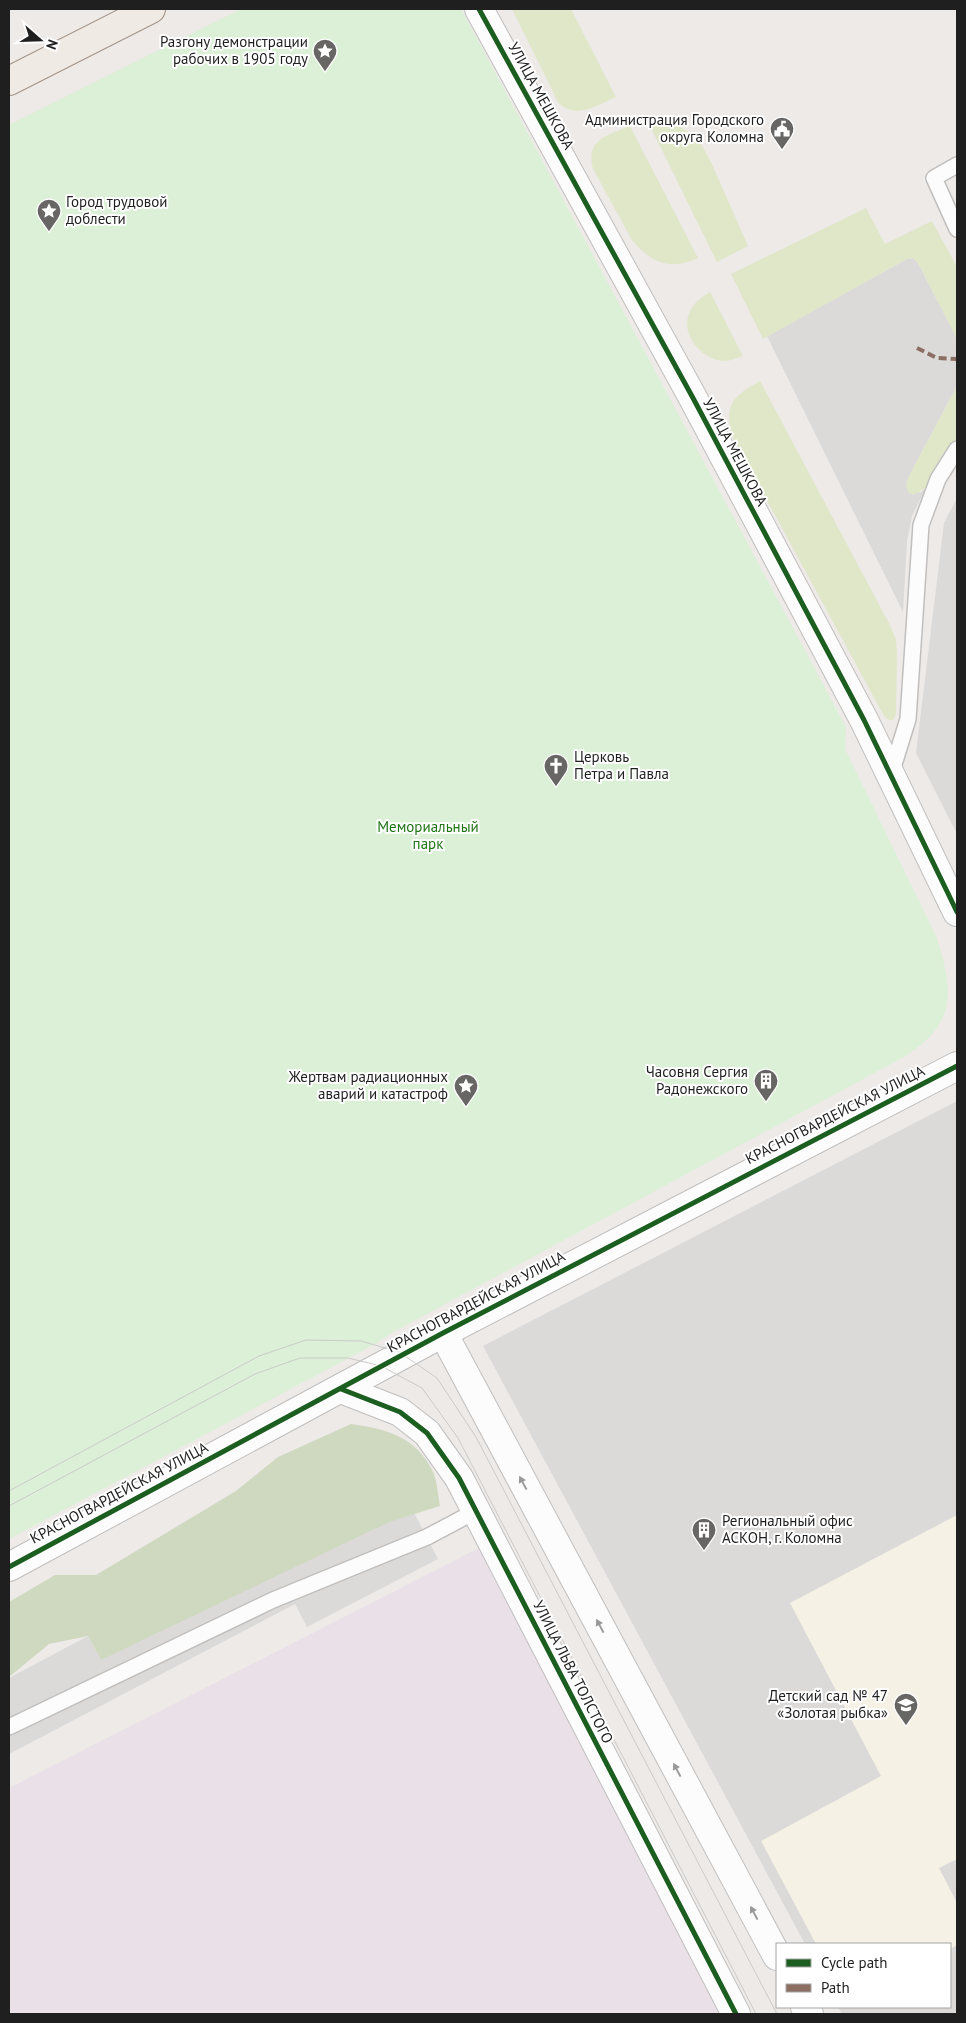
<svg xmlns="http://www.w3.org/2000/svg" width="966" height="2023" font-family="'PT Sans',sans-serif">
  <rect width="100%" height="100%" fill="#edeae8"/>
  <g fill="#dcdad9">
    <polygon points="957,498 957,834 916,753 944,523"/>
    <polygon points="957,1101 957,2014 842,2014 838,2007 950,2007 950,1944 805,1944 483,1346"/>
  </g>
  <polygon fill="#eae1e8" points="481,1547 719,2014 9,2014 9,1788"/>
  <polygon fill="#f6f1e5" points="957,1515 957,1859 939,1868 957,1903 957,1945 950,1949 950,1944 816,1944 761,1841 881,1776 790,1603"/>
  <g fill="#dbdad9">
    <polygon points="913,258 918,263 957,339 957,386 908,478 920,493 926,488 912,516 907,541 903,612 767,336 907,259"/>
    <polygon points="407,1499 438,1559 307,1627 295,1604 9,1754 9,1678 88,1636 101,1660"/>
  </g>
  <g fill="#e0e7c9">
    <path d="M512,9h59l45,88c-19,8 -41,24 -58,5z"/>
    <polygon points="667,118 698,139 711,162 748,246 717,262 649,124 658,119"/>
    <path d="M630,126l68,132c-28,13 -47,5 -66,-18l-39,-71c-8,-30 15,-34 37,-43z"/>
    <polygon points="866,208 885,244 932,221 957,267 957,339 918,263 913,258 907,259 763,339 731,274"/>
    <path d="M710,292l33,64c-6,2 -13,5 -19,5 -23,-1 -45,-28 -34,-50 5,-9 12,-14 20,-19z"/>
    <path d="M760,381l131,246 5,13 1,13 -1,61 -3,6h-4l-5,-4 -152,-280c-8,-32 1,-40 28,-55z"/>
    <polygon points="957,386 957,438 926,488 913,495 908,492 906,485 908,478"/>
  </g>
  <path fill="#ced9bf" d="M351,1424c35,5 65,12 82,48 4,9 5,23 7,34l-51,16 -288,138 -13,-24 -39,8 -40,33v-75l46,-27h41l140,-84 42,-34z"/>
  <path fill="#dbf0d6" d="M241,9h220l385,718 -1,22 91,187c18,55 21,88 -32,121l-509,274 -20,13 -366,195v-1414z"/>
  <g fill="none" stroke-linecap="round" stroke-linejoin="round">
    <defs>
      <g id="service">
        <polyline points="957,165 934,178 957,229"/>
        <polyline points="891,774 908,719 921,525 938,479 957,449"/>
        <polyline points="9,1727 273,1600 427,1537 476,1511"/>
      </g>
      <polyline id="minor" points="479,9 693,398 864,720 957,912"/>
      <g id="tertiary">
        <polyline points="443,1333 777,1956"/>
        <polyline points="341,1389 400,1412 427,1433 459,1478 736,2014"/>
        <polyline points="9,1567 443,1333 957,1066"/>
        <polyline points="805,2007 809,2014"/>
      </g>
      <polyline id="primary" points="9,81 151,9"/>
    </defs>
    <use href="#service" stroke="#c0bfbe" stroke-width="18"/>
    <use href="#minor" stroke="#c0bfbe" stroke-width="30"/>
    <use href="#tertiary" stroke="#c0bfbe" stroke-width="30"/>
    <use href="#primary" stroke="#a29386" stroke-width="30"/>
    <use href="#service" stroke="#fcfcfc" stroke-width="15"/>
    <use href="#minor" stroke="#fcfcfc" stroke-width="28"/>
    <use href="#tertiary" stroke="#fcfcfc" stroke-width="28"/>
    <use href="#primary" stroke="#f0eae5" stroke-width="28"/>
    <g stroke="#cbcbca" stroke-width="1">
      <polyline points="9,1491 259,1356 306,1340 361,1341 399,1352 437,1378 476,1437 777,2014"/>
      <polyline points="9,1506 255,1374 300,1358 348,1358 381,1366 422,1388 458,1438 756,2014"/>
    </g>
    <polyline stroke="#8d6e63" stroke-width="4" stroke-dasharray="8 4" stroke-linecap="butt" points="917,348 937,358 957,359"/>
    <defs>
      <g id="cycleway">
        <polyline points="479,9 693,398 864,720 957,912"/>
        <polyline points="341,1389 400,1412 427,1433 459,1478 736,2014"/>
        <polyline points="9,1567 443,1333 957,1066"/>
      </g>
    </defs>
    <use href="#cycleway" stroke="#fff" stroke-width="8"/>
    <use href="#cycleway" stroke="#1b5e20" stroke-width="5"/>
  </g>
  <defs><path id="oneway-solid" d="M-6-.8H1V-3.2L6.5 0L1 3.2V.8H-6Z" transform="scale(1.25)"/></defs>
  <g fill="#999">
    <use href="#oneway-solid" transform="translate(523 1483) rotate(-118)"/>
    <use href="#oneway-solid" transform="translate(600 1626) rotate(-118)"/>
    <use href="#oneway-solid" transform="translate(677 1770) rotate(-118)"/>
    <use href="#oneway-solid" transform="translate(754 1913) rotate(-118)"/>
  </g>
  <defs>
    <symbol id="sight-pin" viewBox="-11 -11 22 30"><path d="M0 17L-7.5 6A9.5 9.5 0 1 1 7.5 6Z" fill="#676665" stroke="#fff"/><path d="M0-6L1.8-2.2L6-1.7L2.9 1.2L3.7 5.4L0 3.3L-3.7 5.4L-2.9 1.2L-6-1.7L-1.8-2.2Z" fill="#fff"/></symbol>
    <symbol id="civic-pin" viewBox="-11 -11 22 30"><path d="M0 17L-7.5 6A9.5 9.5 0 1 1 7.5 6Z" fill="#676665" stroke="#fff"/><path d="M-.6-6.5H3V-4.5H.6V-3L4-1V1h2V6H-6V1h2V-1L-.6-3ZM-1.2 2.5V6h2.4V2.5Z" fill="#fff"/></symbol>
    <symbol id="church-pin" viewBox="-11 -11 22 30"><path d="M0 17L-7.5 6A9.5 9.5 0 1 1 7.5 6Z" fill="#676665" stroke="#fff"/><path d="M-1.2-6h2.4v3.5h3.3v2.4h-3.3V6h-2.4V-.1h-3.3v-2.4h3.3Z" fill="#fff"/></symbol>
    <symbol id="building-pin" viewBox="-11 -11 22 30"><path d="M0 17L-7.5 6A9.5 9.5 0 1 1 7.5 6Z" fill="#676665" stroke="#fff"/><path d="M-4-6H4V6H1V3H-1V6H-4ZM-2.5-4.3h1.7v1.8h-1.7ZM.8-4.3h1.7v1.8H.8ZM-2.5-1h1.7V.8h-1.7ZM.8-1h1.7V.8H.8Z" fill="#fff"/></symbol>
    <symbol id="school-pin" viewBox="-11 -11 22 30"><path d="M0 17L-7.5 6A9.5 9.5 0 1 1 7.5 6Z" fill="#676665" stroke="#fff"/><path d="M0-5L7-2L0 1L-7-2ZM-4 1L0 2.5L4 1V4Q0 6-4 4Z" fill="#fff"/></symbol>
  </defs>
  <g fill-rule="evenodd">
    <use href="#sight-pin" x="311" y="37" width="28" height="38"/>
    <use href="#civic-pin" x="768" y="115" width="28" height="38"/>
    <use href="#sight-pin" x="35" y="197" width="28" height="38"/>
    <use href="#church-pin" x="542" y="752" width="28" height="38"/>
    <use href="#building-pin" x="752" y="1067" width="28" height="38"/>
    <use href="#sight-pin" x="452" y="1072" width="28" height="38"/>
    <use href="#building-pin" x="690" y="1516" width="28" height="38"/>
    <use href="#school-pin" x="892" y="1691" width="28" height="38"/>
  </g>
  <g text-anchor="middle" stroke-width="4" stroke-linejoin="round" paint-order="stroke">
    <g font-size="15" fill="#1f1f1f" stroke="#fff" text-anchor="end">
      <text x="308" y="47">Разгону демонстрации<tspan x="308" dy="17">рабочих в 1905 году</tspan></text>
      <text x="764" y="125">Администрация Городского<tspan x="764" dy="17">округа Коломна</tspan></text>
      <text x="66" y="207" text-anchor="start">Город трудовой<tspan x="66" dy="17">доблести</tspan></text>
      <text x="574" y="762" text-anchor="start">Церковь<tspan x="574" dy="17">Петра и Павла</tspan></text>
      <text x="748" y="1077">Часовня Сергия<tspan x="748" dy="17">Радонежского</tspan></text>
      <text x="448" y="1082">Жертвам радиационных<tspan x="448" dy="17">аварий и катастроф</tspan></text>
      <text x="722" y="1526" text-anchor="start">Региональный офис<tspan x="722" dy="17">АСКОН, г. Коломна</tspan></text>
      <text x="888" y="1701">Детский сад № 47<tspan x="888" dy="17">«Золотая рыбка»</tspan></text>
    </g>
    <g font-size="15" fill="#1f1f1f" stroke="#fff">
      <text transform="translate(541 96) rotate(61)" y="5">УЛИЦА МЕШКОВА</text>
      <text transform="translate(735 452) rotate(62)" y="5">УЛИЦА МЕШКОВА</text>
      <text transform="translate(835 1115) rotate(-27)" y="5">КРАСНОГВАРДЕЙСКАЯ УЛИЦА</text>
      <text transform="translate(476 1302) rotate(-28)" y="5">КРАСНОГВАРДЕЙСКАЯ УЛИЦА</text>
      <text transform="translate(119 1493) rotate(-28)" y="5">КРАСНОГВАРДЕЙСКАЯ УЛИЦА</text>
      <text transform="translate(573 1672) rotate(63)" y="5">УЛИЦА ЛЬВА ТОЛСТОГО</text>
    </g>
    <g font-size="15" fill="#207615" stroke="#fff">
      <text x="428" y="832">Мемориальный<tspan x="428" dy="17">парк</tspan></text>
    </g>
  </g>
  <rect width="966" height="2023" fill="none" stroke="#1f1f1f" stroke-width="20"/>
  <rect x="776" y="1943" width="175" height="65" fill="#ffffff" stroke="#a5a5a5"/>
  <rect x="786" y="1959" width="25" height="8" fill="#1b5e20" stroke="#a5a5a5"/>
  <text x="821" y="1968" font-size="15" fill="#1f1f1f">Cycle path</text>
  <rect x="786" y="1984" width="25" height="8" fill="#8d6e63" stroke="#a5a5a5"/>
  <text x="821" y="1993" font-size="15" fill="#1f1f1f">Path</text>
  <g transform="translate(40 40) rotate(110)" stroke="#ffffff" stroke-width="4" paint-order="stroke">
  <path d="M0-4L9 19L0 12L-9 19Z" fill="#1f1f1f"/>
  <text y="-8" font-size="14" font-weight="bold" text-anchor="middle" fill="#1f1f1f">N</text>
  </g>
</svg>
